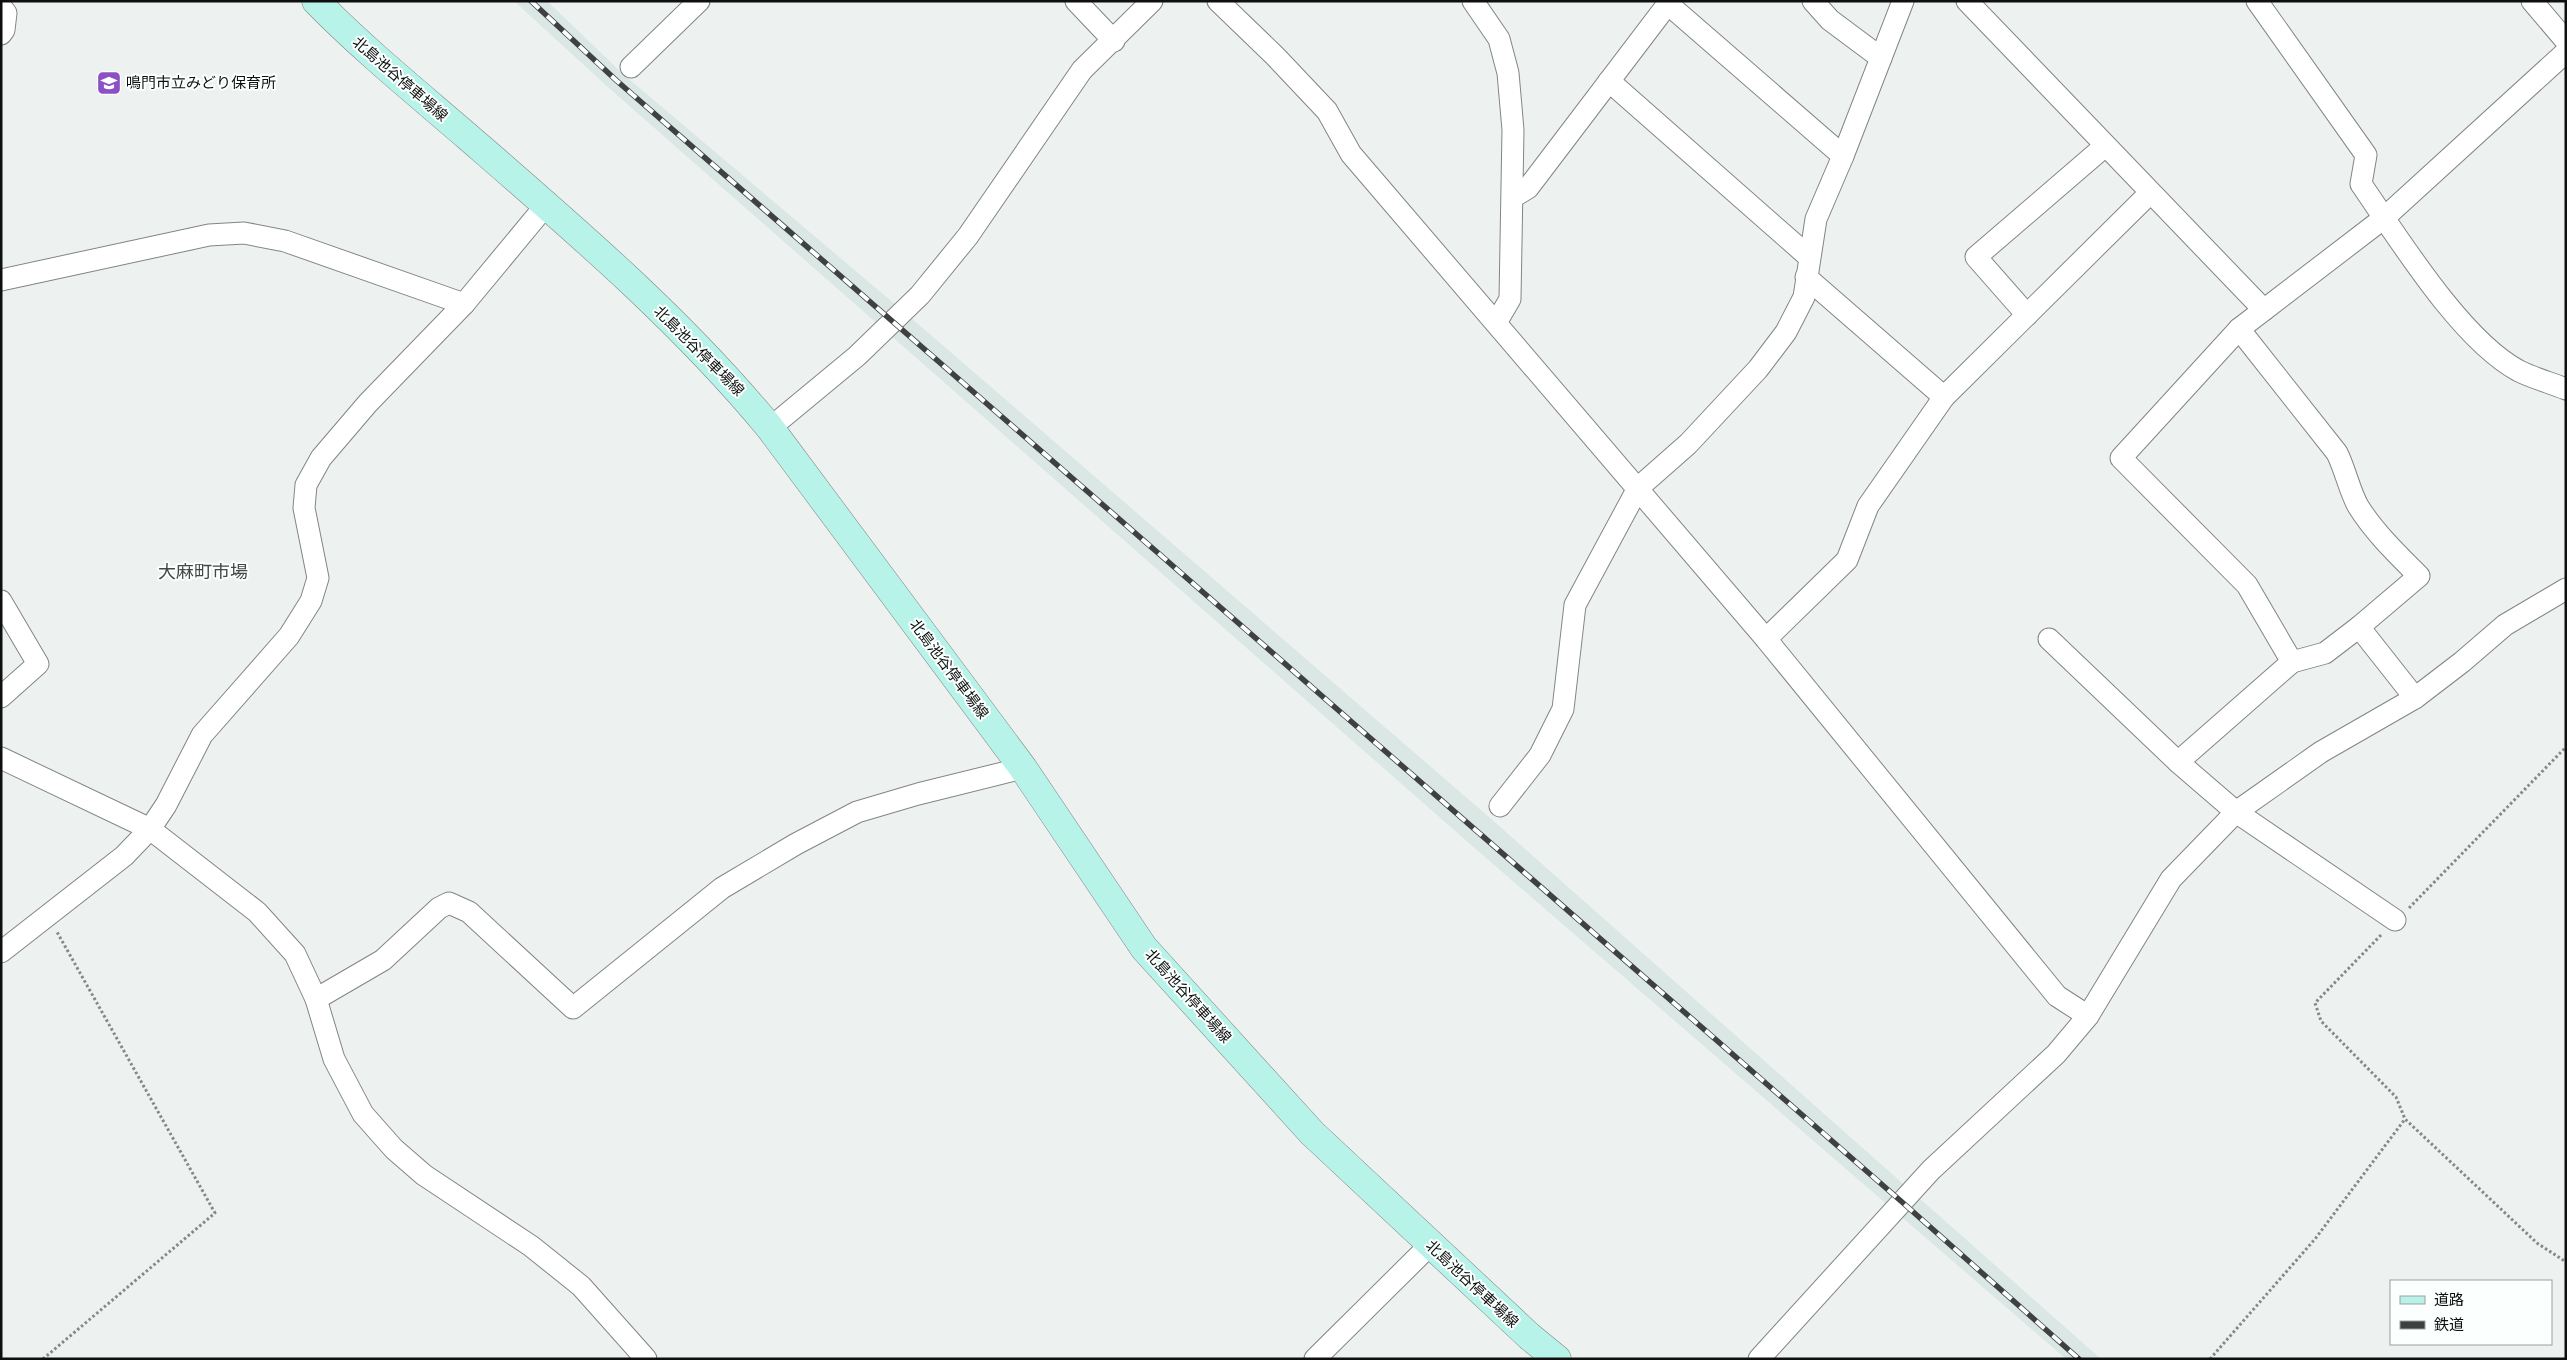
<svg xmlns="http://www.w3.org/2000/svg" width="2567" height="1360" font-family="'Zilla Slab','Noto Sans JP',serif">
  <rect width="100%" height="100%" fill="#edf2f0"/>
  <polygon fill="#dae7e4" points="514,1 547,1 623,74 903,311 1489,817 2101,1359 2066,1359 1470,844 610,89"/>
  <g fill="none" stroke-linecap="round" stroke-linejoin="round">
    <defs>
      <g id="street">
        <polyline points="1076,1 1114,41"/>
        <polyline points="1218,1 1275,56 1327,111 1351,154 1766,639 2057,996 2088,1016"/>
        <polyline points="1473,1 1499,39 1508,73 1513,130 1510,299 1496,323"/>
        <polyline points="1813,1 1830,20 1881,58"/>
        <polyline points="1967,1 2264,310"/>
        <path d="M2257,1l109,154 -5,29c38,55 100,156 158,187 14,7 32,12 47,18"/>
        <polyline points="2532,1 2566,41"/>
        <polyline points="1668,4 1843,156"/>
        <polyline points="1,7 6,13 4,30 1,34"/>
        <polyline points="631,67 699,1"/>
        <polyline points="1609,81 1809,257"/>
        <polyline points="1513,197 1528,188 1670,1"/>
        <polyline points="1806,277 1944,397 2150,193"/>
        <polyline points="1,280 209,235 244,233 285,241 464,304"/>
        <polyline points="2027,315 1976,257 2105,146"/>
        <path d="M2239,329l98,124c8,16 13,39 21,53 16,26 40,49 61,70l-60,51 56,71"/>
        <polyline points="770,428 857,356 920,295 968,236 1082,70 1152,1"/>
        <polyline points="1,601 38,664 1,697"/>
        <polyline points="1766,639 1847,560 1868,506 1944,397"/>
        <polyline points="2049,639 2178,762 2236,812 2395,920"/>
        <polyline points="2292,662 2325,653 2359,627"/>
        <polyline points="1,758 150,829 257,912 295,954 316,999 334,1059 363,1114 394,1149 424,1175 531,1246 581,1286 646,1359"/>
        <polyline points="2178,762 2292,662 2247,585 2121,458 2239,329 2384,218 2566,52"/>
        <polyline points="1500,806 1540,755 1563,709 1575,605 1638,488 1688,444 1758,369 1786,332 1804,297 1816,219 1843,156 1903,1"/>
        <polyline points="1,952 124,856 150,829 166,805 202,735 289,636 311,601 318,578 304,508 306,485 321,458 368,403 464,304 546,205"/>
        <polyline points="316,999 383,960 439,908 449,903 469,912 573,1008 722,888 796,844 857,812 918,794 1023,768"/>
        <polyline points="1315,1359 1430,1245"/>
        <polyline points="1759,1359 1931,1170 2056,1054 2088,1016 2171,879 2236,812 2321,752 2415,698 2462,662 2505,625 2566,589"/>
      </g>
      <path id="secondary" d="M316,1c48,49 101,92 152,136 105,91 213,183 302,291l253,340 121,180 168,185 217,203 28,23"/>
    </defs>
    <use href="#street" stroke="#828584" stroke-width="23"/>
    <use href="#secondary" stroke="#828584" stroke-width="29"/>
    <g stroke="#848886" stroke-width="3" stroke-dasharray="2.5 2.5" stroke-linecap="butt">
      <polyline points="2409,908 2566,747"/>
      <polyline points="2381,935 2315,1003 2321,1021 2396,1097 2405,1119 2537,1243 2566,1262"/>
      <polyline points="43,1359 215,1213 57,932"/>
      <polyline points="2210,1359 2315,1239 2405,1119"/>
    </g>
    <use href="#street" stroke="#fff" stroke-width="21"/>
    <use href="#secondary" stroke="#b8f3ea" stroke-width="28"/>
    <defs>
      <polyline id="rail" points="531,1 617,81 1902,1202 2079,1359"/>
    </defs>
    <use href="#rail" stroke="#3e4140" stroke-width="5.5"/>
    <use href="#rail" stroke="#fbfffe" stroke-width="4" stroke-dasharray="11" stroke-linecap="butt"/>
  </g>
  <defs>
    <symbol id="school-square" viewBox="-11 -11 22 22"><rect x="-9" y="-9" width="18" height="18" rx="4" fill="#8c4fc6" stroke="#fbfffe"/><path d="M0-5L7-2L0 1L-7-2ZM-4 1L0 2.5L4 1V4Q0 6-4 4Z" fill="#fff"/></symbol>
  </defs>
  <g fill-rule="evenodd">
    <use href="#school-square" x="95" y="69" width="28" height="28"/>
  </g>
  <g text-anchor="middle" stroke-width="4" stroke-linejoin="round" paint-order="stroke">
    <g font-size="15" fill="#0e100f" stroke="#fbfffe">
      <text transform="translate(400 79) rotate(41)" y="5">北島池谷停車場線</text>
      <text transform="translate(699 351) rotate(45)" y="5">北島池谷停車場線</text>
      <text transform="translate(949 669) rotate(53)" y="5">北島池谷停車場線</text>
      <text transform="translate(1188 996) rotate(48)" y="5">北島池谷停車場線</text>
      <text transform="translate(1472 1284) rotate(43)" y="5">北島池谷停車場線</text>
    </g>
    <g font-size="15" fill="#0e100f" stroke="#fbfffe" text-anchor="start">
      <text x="126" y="88">鳴門市立みどり保育所</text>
    </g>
    <g font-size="18" fill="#454847" stroke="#fbfffe">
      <text x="203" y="578">大麻町市場</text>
    </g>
  </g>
  <rect width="2567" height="1360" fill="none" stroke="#0e100f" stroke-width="5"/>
  <rect x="2390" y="1280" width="162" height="65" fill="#fbfffe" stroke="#9c9f9e"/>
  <rect x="2400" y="1296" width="25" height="8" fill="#b8f3ea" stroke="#9c9f9e"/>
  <text x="2434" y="1305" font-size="15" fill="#0e100f">道路</text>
  <rect x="2400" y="1321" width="25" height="8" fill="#3e4140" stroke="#9c9f9e"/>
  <text x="2434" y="1330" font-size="15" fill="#0e100f">鉄道</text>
</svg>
